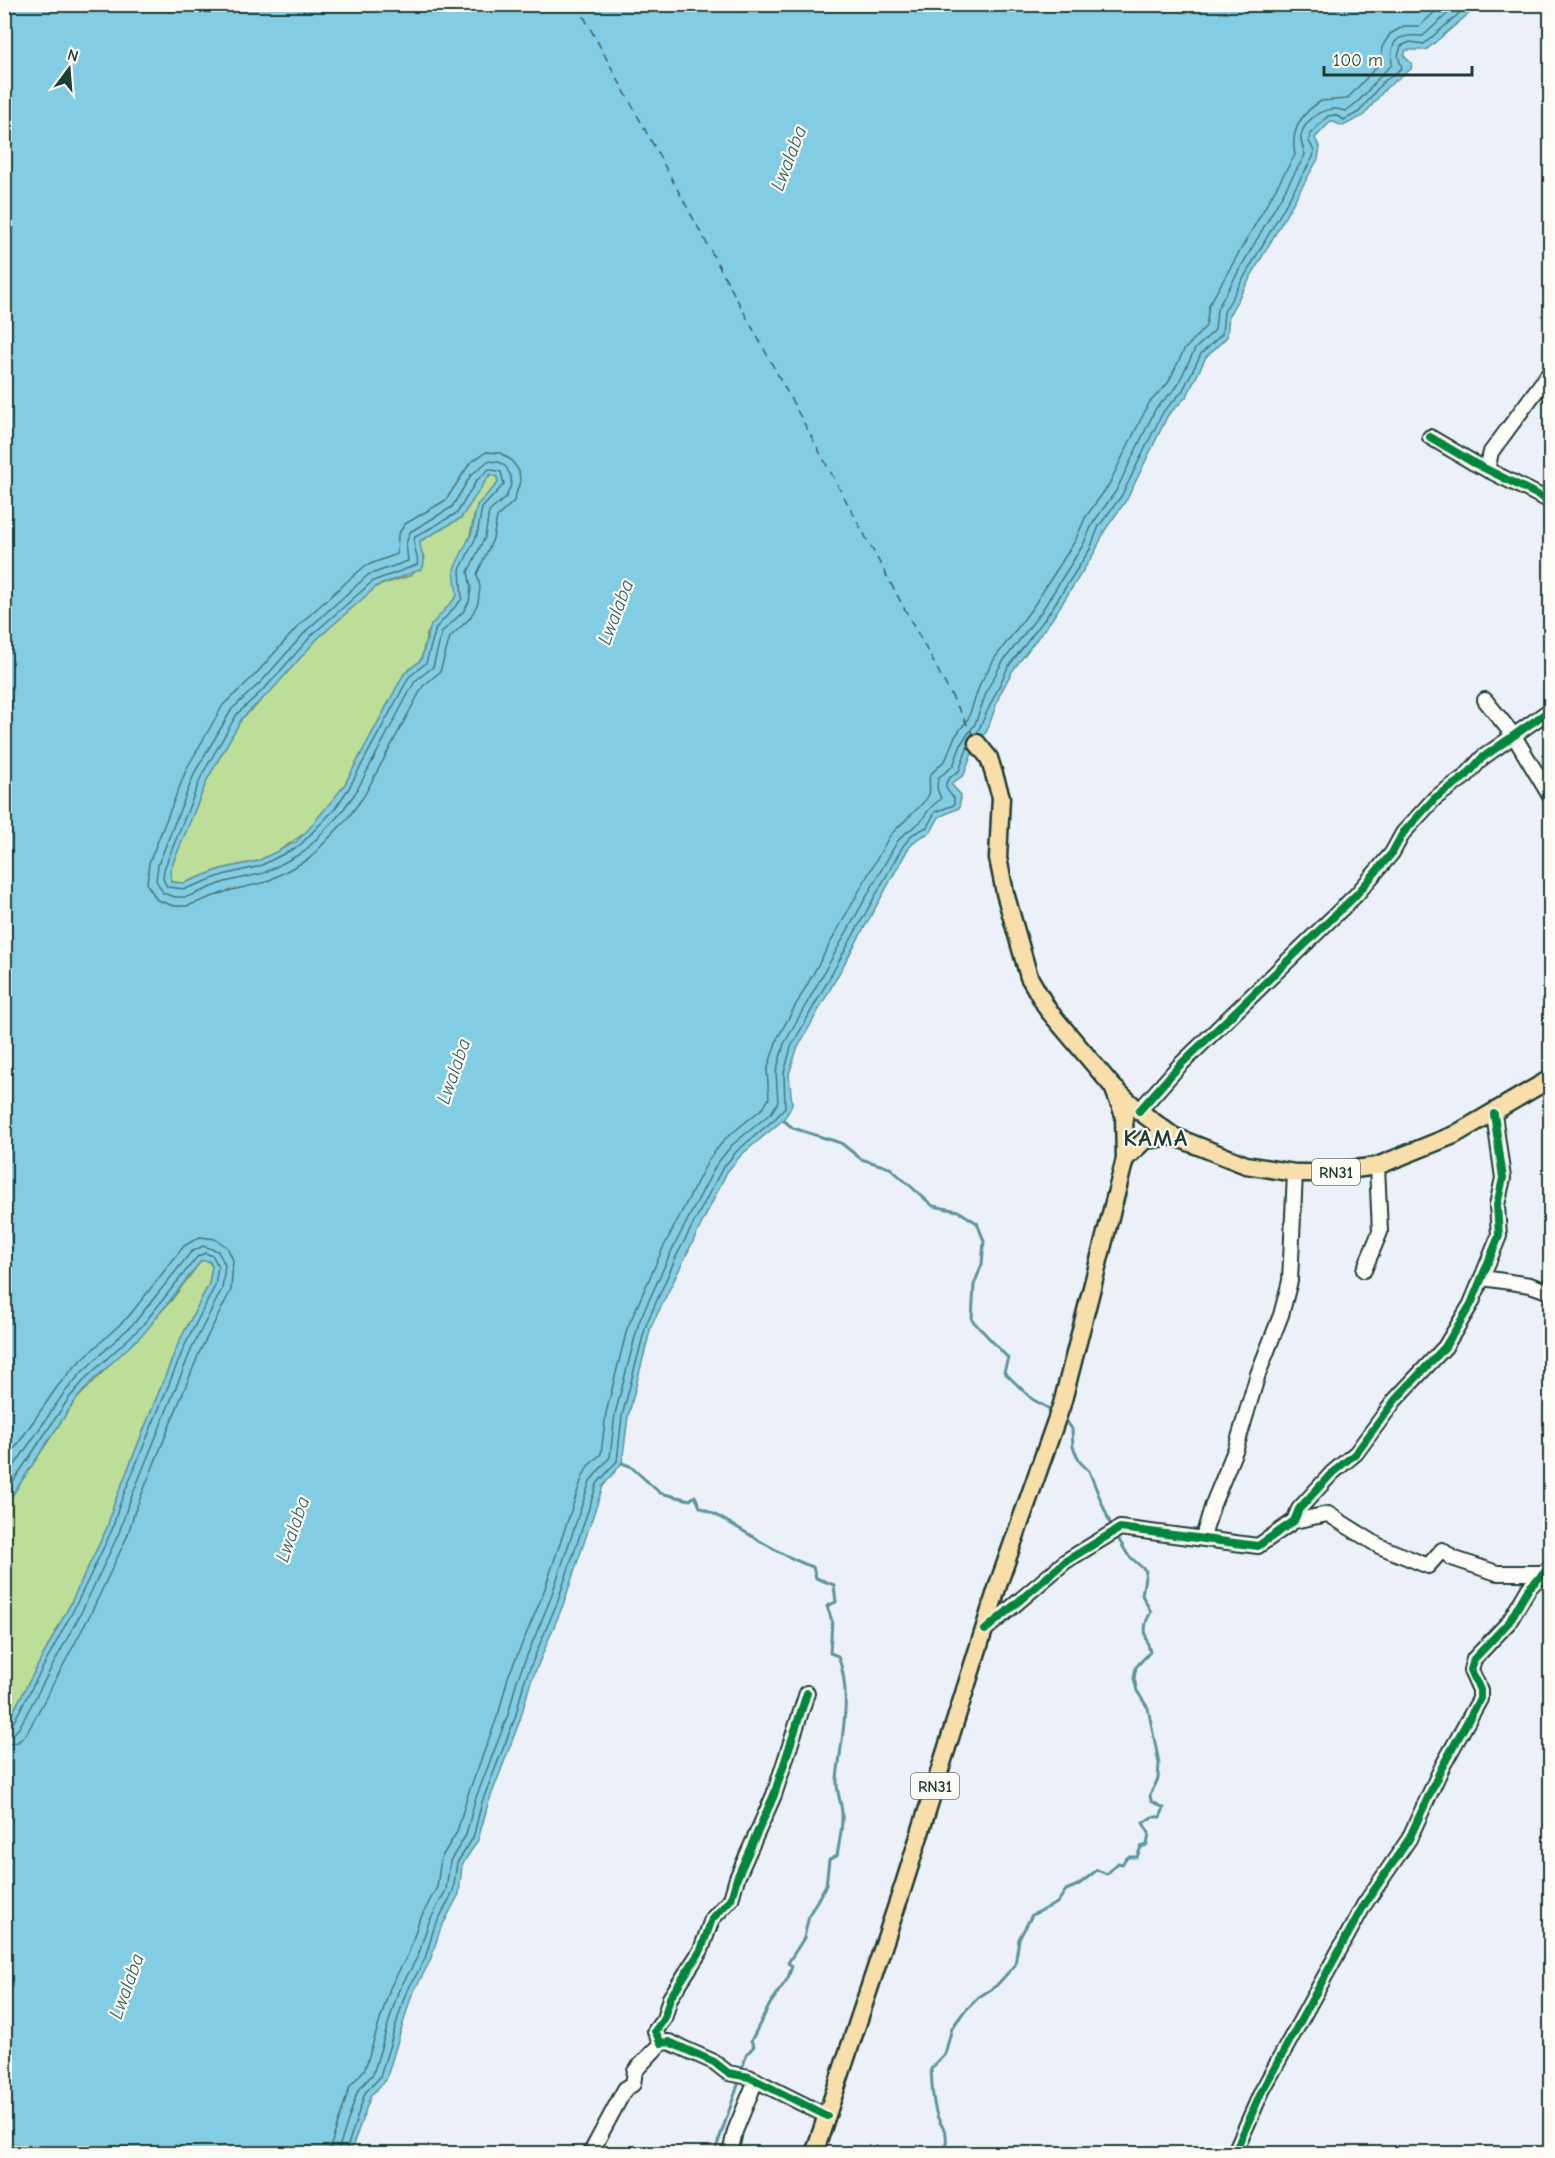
<svg xmlns="http://www.w3.org/2000/svg" width="1555" height="2158" font-family="'Comic Neue',sans-serif">
  <rect width="100%" height="100%" fill="#ecf1f9"/>
  <filter id="ink" filterUnits="userSpaceOnUse"><feTurbulence type="fractalNoise" baseFrequency=".0167" numOctaves="2"/><feDisplacementMap in="SourceGraphic" scale="12" xChannelSelector="R" yChannelSelector="G"/><feConvolveMatrix kernelMatrix="1 2 1 2 8 2 1 2 1" color-interpolation-filters="sRGB"/></filter>
  <g filter="url(#ink)">
    <g fill="#bcde98" stroke="#6e8e66" stroke-width="1.5">
      <polygon points="492,474 497,477 498,483 475,512 457,596 427,634 421,660 404,674 344,786 329,806 308,831 277,852 258,861 221,869 184,883 171,882 170,870 208,778 242,718 254,708 317,639 359,601 377,586 412,575 425,558 420,550 420,541 461,518 482,484"/>
      <polygon points="207,1260 212,1266 209,1284 179,1342 114,1504 107,1528 70,1605 5,1727 5,1506 74,1402 170,1302 201,1261"/>
    </g>
    <path fill="#83cde4" stroke="#5b939e" stroke-width="1.5" fill-rule="evenodd" d="M5,5h1474l-53,45h-20l-2,6 8,8 -1,5 -25,19 -23,28 -20,10 -12,-5 -16,17 5,10 -2,11 -89,156 -2,22 -21,20 -19,39 -19,19 -41,84 -22,31 -10,22 -43,67 -39,51 -13,24 -13,37 -13,17 -10,27 -13,9 10,11 -2,13 -20,9 -8,15 -14,7 -9,10 -111,200 -8,25 3,30 -3,7 -6,9 -42,35 -14,17 -76,155 -23,90 -6,46 -19,23 -40,119 -33,79 -10,36 -32,84 -10,36 -16,25 -3,29 -19,36 -10,31 -19,36 -25,83 -15,15 -21,58h-345v-426l65,-122 37,-77 7,-24 65,-162 30,-58 3,-18 -3,-5h-8l-56,71 -54,50 -17,20 -69,104zM490,474l7,3 1,6 -21,22 -5,27 -18,37 3,27 -26,29 -10,35 -17,14 -60,112 -37,45 -11,11 -38,19 -37,8 -37,14 -13,-1 -1,-12 38,-92 34,-60 30,-28 45,-51 60,-53 45,-17c6,-10 -3,-17 -2,-28l41,-23z"/>
    <g fill="none" stroke-linecap="round" stroke-linejoin="round">
      <g stroke="#47777a" stroke-width="1.5">
        <polygon points="486,452 500,453 511,460 519,471 520,481 514,501 497,517 493,539 477,574 480,587 478,603 470,618 450,637 440,672 423,686 364,796 347,819 309,859 266,882 228,891 187,906 174,906 157,900 147,884 149,863 187,768 223,705 255,675 301,623 344,584 365,566 397,554 398,535 405,524 446,500 470,463"/>
        <polygon points="488,461 499,462 506,467 511,477 511,485 506,497 489,512 485,537 468,572 471,588 469,602 463,612 442,632 433,667 415,681 356,792 340,814 304,852 264,873 225,882 187,897 175,897 163,893 156,880 158,865 195,772 232,709 262,681 308,629 368,575 408,561 406,544 410,532 452,507 471,475"/>
        <path d="M489,469l12,3 3,12 -22,24 -5,27 -17,35 2,29 -26,29 -10,35 -17,14 -60,111 -15,22 -35,36 -39,20 -37,9 -38,14 -18,-2 -4,-8 1,-10 38,-94 35,-61 30,-28 46,-52 60,-53 44,-16c3,-9 -6,-17 -2,-28l42,-24 20,-33z"/>
        <polyline points="977,733 1008,667 1047,616 1090,549 1099,526 1122,495 1163,412 1182,392 1201,354 1222,334 1224,312 1313,157 1314,151 1309,141 1310,134 1328,116 1335,115 1344,120 1359,112 1382,83 1402,68 1398,56 1401,46 1410,42 1424,44 1470,4"/>
        <polyline points="4,1464 57,1387 76,1365 129,1316 184,1246 200,1237 215,1239 227,1247 233,1260 231,1290 200,1351 135,1511 127,1537 90,1615 27,1733 18,1742 4,1745"/>
        <polyline points="4,1481 64,1393 82,1372 135,1322 191,1252 203,1246 218,1251 225,1265 222,1289 192,1348 127,1508 119,1533 82,1611 19,1728 13,1734 4,1736"/>
        <polyline points="4,1495 69,1398 87,1377 141,1327 197,1257 205,1253 213,1256 218,1266 215,1286 185,1345 119,1506 112,1530 75,1607 12,1725 4,1728"/>
        <path d="M328,2154l22,-68 15,-17 25,-81 19,-36 10,-31 18,-34 4,-29 16,-26 10,-35 32,-85 9,-35 34,-80 40,-119 6,-12 13,-12 5,-41 21,-84 36,-81 46,-89 16,-20 39,-32 5,-9 -2,-27 10,-32 112,-202c7,-10 39,-35 40,-43 2,-6 -1,-12 1,-19l16,-16 8,-21 14,-19 12,-35 15,-26 38,-51 42,-66 10,-23 23,-32 41,-83 19,-20 16,-33 22,-24 3,-21 86,-150c-5,-24 5,-41 26,-54l26,-2 34,-37 1,-15 8,-13 14,-8h16l23,-22"/>
        <path d="M337,2154l21,-64 15,-16 25,-82 20,-36 10,-32 18,-34 4,-29 16,-26 9,-35 33,-85 9,-35 33,-80 40,-119 20,-24 5,-43 24,-92 32,-70 45,-87 16,-20 39,-32 7,-11 -2,-30 8,-28 113,-202c7,-10 23,-18 25,-22 6,-10 9,-14 19,-21l-4,-11 1,-10 15,-12 9,-24 13,-18 13,-36 14,-25 39,-51 42,-67 10,-22 23,-32 40,-83 20,-20 19,-39 20,-19 2,-21 88,-154c-1,-6 -5,-12 -4,-19 4,-19 27,-32 44,-25 19,-10 30,-33 47,-46 -3,-26 6,-31 31,-29l35,-32"/>
        <path d="M345,2154l20,-61 15,-16 25,-82 20,-36 9,-31 19,-36 4,-29 16,-25 9,-36 33,-84 9,-36 33,-79 40,-119 20,-23 5,-45 24,-91 31,-70 45,-86 15,-18 40,-34 8,-10 -1,-34 7,-26 112,-201 10,-12 14,-7 8,-15 19,-7v-7c-13,-12 -10,-18 5,-27l9,-25"/>
      </g>
      <g stroke="#5b939e" stroke-width="3">
        <polyline points="783,1120 793,1128 841,1143 861,1159 890,1168 933,1206 958,1211 977,1223 984,1241 982,1264 974,1285 972,1320 1008,1358 1004,1372 1032,1399 1053,1411"/>
        <polyline points="1064,1417 1072,1429 1073,1447 1080,1462 1089,1471 1112,1528"/>
        <path d="M622,1463l8,3 30,27 30,7 5,-4 5,11c38,18 73,46 113,60l3,11 18,7 2,17 -9,4 5,15 -2,32 8,3c15,40 3,82 -1,123 -1,13 5,24 5,35 1,14 -3,28 -5,42l-8,4 -3,25 -17,30 -5,23 -16,25 4,3 -4,12 -18,26 -19,37 3,5 -7,8 -6,17"/>
        <polyline points="714,2154 740,2079"/>
        <path d="M945,2154c5,-31 -5,-21 -10,-46 -3,-13 -3,-26 -4,-39l14,-15 7,-26 11,-15 16,-16 17,-11 19,-21 4,-26 13,-24 25,-12 9,-13 12,-5 19,-15 10,4 11,-11 4,1 6,-7h9l4,-10 6,-2 2,-12 -6,-10 9,-6h8l4,-9 -13,-7 -1,-6 8,-16 1,-16 -11,-55 -11,-17 -3,-13 2,-11 14,-15c-4,-16 -9,-24 1,-40l-9,-17 4,-24 -18,-16 -12,-20"/>
      </g>
      <polyline stroke="#386160" stroke-width="1.5" stroke-dasharray="8 6" stroke-linecap="butt" points="577,4 974,737"/>
      <defs>
        <g id="minor">
          <polyline points="1430,437 1474,463 1550,501"/>
          <polyline points="1487,470 1491,452 1550,372"/>
          <polyline points="1485,700 1514,736 1550,796"/>
          <polyline points="1139,1111 1179,1066 1356,895 1392,853 1403,833 1435,798 1466,776 1482,758 1550,710"/>
          <polyline points="1364,1270 1380,1232 1377,1166"/>
          <polyline points="1483,1278 1530,1285 1550,1292"/>
          <polyline points="1294,1521 1328,1514 1379,1546 1428,1566 1442,1550 1452,1558 1497,1573 1546,1573"/>
          <polyline points="1203,1537 1213,1504 1236,1448 1258,1374 1281,1315 1290,1281 1295,1173"/>
          <polyline points="985,1630 1066,1561 1120,1528 1258,1546 1294,1521 1299,1509 1332,1473 1356,1453 1395,1400 1445,1347 1471,1304 1499,1236 1497,1205 1503,1178 1494,1114"/>
          <polyline points="807,1693 774,1795 737,1878 731,1899 712,1919 701,1950 670,1998 664,2019 655,2031 661,2043 669,2042 714,2062 728,2073 749,2077 827,2116"/>
          <polyline points="590,2154 625,2089 633,2084 635,2071 661,2043"/>
          <polyline points="730,2154 735,2131 756,2080"/>
          <polyline points="1234,2154 1262,2091 1364,1905 1409,1839 1442,1767 1480,1699 1480,1690 1471,1670 1474,1659 1509,1622 1529,1588 1550,1567"/>
        </g>
        <g id="major">
          <polyline points="977,743 989,758 1001,797 998,858 1005,893 1029,977 1048,1010 1113,1087 1139,1111 1173,1136 1246,1165 1295,1173 1325,1173 1377,1166 1454,1135 1550,1079"/>
          <polyline points="1125,1159 1145,1140 1173,1136"/>
          <polyline points="814,2154 904,1884 999,1582 1062,1404 1125,1159 1124,1115 1113,1087"/>
        </g>
      </defs>
      <use href="#minor" stroke="#1f3d34" stroke-width="18"/>
      <use href="#major" stroke="#1f3d34" stroke-width="21"/>
      <use href="#minor" stroke="#fdfcf7" stroke-width="14"/>
      <use href="#major" stroke="#f8deab" stroke-width="16"/>
      <defs>
        <g id="cycleway">
          <polyline points="1430,437 1474,463 1550,501"/>
          <polyline points="1139,1111 1179,1066 1356,895 1392,853 1403,833 1435,798 1466,776 1482,758 1550,710"/>
          <polyline points="985,1630 1066,1561 1120,1528 1258,1546 1294,1521 1299,1509 1332,1473 1356,1453 1395,1400 1445,1347 1471,1304 1499,1236 1497,1205 1503,1178 1494,1114"/>
          <polyline points="807,1693 774,1795 737,1878 731,1899 712,1919 701,1950 670,1998 664,2019 655,2031 661,2043 669,2042 714,2062 728,2073 749,2077 827,2116"/>
          <polyline points="1234,2154 1262,2091 1364,1905 1409,1839 1442,1767 1480,1699 1480,1690 1471,1670 1474,1659 1509,1622 1529,1588 1550,1567"/>
        </g>
      </defs>
      <use href="#cycleway" stroke="#fdfcf7" stroke-width="11"/>
      <use href="#cycleway" stroke="#00873e" stroke-width="8"/>
    </g>
  </g>
  <g text-anchor="middle" stroke-width="4.5" stroke-linejoin="round" paint-order="stroke">
    <g fill="#fdfcf7" stroke="#62766e" stroke-width="1.5">
      <rect x="1312" y="1159" width="48" height="26" rx="4.5"/>
      <rect x="911" y="1773" width="48" height="26" rx="4.5"/>
    </g>
    <g font-size="16" font-weight="bold" fill="#1f3d34">
      <text x="1336" y="1178">RN31</text>
      <text x="935" y="1792">RN31</text>
    </g>
    <g font-size="20" font-style="italic" fill="#386160" stroke="#fdfcf7">
      <text transform="translate(788 158) rotate(-69)" y="7">Lwalaba</text>
      <text transform="translate(615 612) rotate(-69)" y="7">Lwalaba</text>
      <text transform="translate(453 1071) rotate(-71)" y="7">Lwalaba</text>
      <text transform="translate(292 1529) rotate(-71)" y="7">Lwalaba</text>
      <text transform="translate(126 1986) rotate(-70)" y="7">Lwalaba</text>
    </g>
    <g font-size="24" font-weight="bold" letter-spacing="1.5" fill="#1f3d34" stroke="#fdfcf7">
      <text x="1156" y="1146">KAMA</text>
    </g>
  </g>
  <rect width="1555" height="2158" fill="none" stroke="#fdfcf7" stroke-width="24"/>
  <rect x="12" y="12" width="1531" height="2134" fill="none" stroke="#1f3d34" stroke-width="2" filter="url(#ink)"/>
  <g transform="translate(69 69) rotate(16)" stroke="#fdfcf7" stroke-width="4.5" paint-order="stroke">
  <path d="M0-4.5L10 22L0 15L-10 22Z" fill="#1f3d34"/>
  <text y="-9" font-size="16" font-weight="bold" text-anchor="middle" fill="#1f3d34">N</text>
  </g>
  <path d="M1324 66v9h148v-9" fill="none" stroke="#1f3d34" stroke-width="3"/>
  <text x="1333" y="66" font-size="18" fill="#1f3d34" stroke="#fdfcf7" stroke-width="4.5" paint-order="stroke">100 m</text>
</svg>
